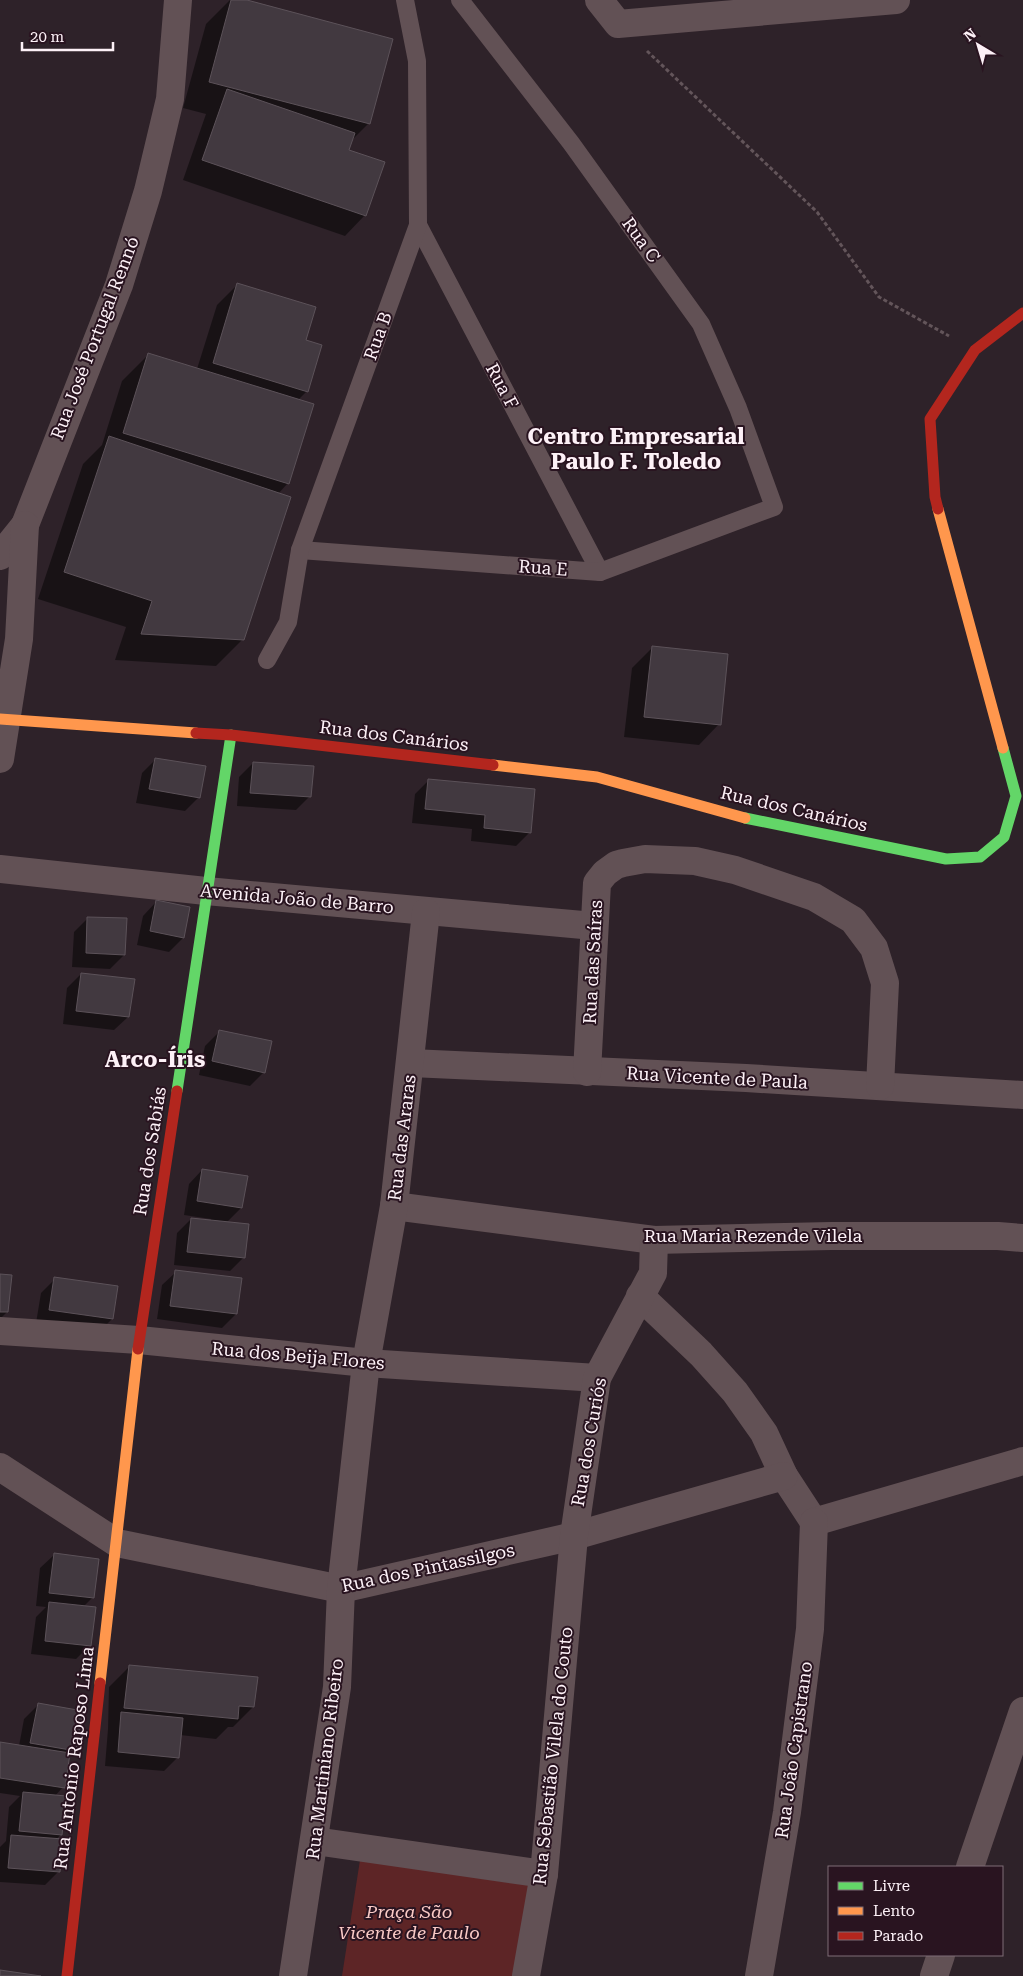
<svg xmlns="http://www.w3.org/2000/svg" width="1023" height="1976" font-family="'Roboto Serif',serif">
  <rect width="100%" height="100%" fill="#2e2229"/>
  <polygon fill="#5d2526" points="360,1860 552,1889 538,1976 342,1976"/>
  <g fill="#0007">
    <polygon points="230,0 242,0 369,123 351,141 348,150 365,215 345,236 183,180 206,114 183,108 206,24"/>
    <polygon points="237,285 305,341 307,391 298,400 288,483 278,494 243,639 216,666 115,660 126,627 38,599 83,464 102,445 122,381 149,354 197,369 217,305"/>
    <polygon points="653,647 719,724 699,745 624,737 632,668"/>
    <polygon points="156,759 199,797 185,811 136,803 142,773"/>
    <polygon points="253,763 310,796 296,810 237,806 239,777"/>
    <polygon points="429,780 530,832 516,846 471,841 472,829 412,823 415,794"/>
    <polygon points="156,902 183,938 169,952 137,945 143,916"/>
    <polygon points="88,918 124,955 110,969 72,967 74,932"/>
    <polygon points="81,974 128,1017 114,1030 63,1024 67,988"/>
    <polygon points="219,1032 264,1072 250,1086 199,1075 205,1046"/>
    <polygon points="202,1170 241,1208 226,1223 244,1257 230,1271 174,1265 177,1233 191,1219 211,1221 211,1219 184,1215 189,1184"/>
    <polygon points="176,1272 240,1279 236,1314 222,1328 157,1319 162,1285"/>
    <polygon points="0,1275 7,1312 0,1319"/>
    <polygon points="55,1279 112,1319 98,1333 36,1323 41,1293"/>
    <polygon points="54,1555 93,1597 83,1607 90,1645 76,1659 31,1654 36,1617 46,1607 36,1606 40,1568"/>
    <polygon points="129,1667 253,1707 233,1727 228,1727 216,1739 180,1735 178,1757 164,1771 105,1766 108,1729 109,1687"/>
    <polygon points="38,1705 82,1712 75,1751 68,1757 63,1787 55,1796 61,1834 56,1840 59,1871 45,1885 0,1882 0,1847 6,1841 9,1807 20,1796 0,1793 0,1744 19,1746 24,1719"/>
  </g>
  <g fill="#423940" stroke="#5c5259">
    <polygon points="231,0 247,0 393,39 370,124 209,82"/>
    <polygon points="227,89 355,133 349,150 385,162 366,216 202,160"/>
    <polygon points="237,283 316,307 306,340 322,345 308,392 213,363"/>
    <polygon points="148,353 314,404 289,484 123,433"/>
    <polygon points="109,436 291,497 244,640 141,634 152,601 64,572"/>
    <polygon points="652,646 728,654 721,725 644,717"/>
    <polygon points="155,758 206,766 200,798 149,789"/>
    <polygon points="253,762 314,766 311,797 250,793"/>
    <polygon points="428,779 535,789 531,833 484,828 485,815 425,809"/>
    <polygon points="156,900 190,907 184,938 150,931"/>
    <polygon points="87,917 127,918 125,955 86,953"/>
    <polygon points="81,973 135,979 129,1017 76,1011"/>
    <polygon points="219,1030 272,1041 265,1073 212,1061"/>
    <polygon points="202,1169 248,1176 242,1208 197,1201"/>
    <polygon points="191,1218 249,1224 245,1258 187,1252"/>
    <polygon points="175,1270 242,1278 237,1314 170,1306"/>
    <polygon points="0,1274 12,1275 8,1312 0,1312"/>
    <polygon points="54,1277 118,1286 113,1319 49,1310"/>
    <polygon points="54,1553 99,1559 94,1598 49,1593"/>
    <polygon points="49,1602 96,1607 91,1646 45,1641"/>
    <polygon points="129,1665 258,1677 254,1707 239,1706 238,1719 124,1708"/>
    <polygon points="38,1703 83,1711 76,1751 30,1743"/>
    <polygon points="121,1712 183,1718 179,1758 118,1752"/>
    <polygon points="0,1742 70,1753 65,1788 0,1778"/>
    <polygon points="23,1792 66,1796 62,1835 19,1831"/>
    <polygon points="11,1835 63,1839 60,1872 8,1868"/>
    <polygon points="0,1970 41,1976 0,1976"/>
  </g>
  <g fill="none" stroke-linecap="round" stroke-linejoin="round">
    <polyline stroke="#63555a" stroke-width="3" stroke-dasharray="4 2.5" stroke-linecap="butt" points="647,51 817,212 879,297 949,336"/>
    <g stroke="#625155" stroke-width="18">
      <polyline points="418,225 600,572"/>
      <polyline points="300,550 600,572 774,507 738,408 701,324 571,143 460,0"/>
      <polyline points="267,660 288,622 300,550 418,225 417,61 405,0"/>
    </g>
    <g stroke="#625155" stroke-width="28">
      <polyline points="599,0 618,24 896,0"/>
      <polyline points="0,556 25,525 119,285 148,191 170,99 178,0"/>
      <polyline points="0,759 19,639 25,525"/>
      <polyline points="0,869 206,891 594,926"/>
      <polyline points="411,1063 746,1078 1023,1095"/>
      <polyline points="587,1072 597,883 605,873 616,865 623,863 645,859 695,861 735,870 814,897 853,920 874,948 885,983 880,1086"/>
      <polyline points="394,1206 654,1240 831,1236 998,1236 1023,1238"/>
      <polyline points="640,1296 701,1354 735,1392 764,1433 784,1476 814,1522"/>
      <polyline points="0,1331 139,1340 366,1363 597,1378"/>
      <polyline points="0,1467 117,1543 341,1589 574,1536 784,1476"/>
      <polyline points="814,1522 1023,1461"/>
      <polyline points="315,1841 544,1874"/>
      <polyline points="970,1867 1023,1711"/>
      <polyline points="293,1976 337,1687 341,1589 366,1363 394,1206 426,912"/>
      <polyline points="526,1976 544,1874 574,1536 597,1378 653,1273 654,1240"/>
      <polyline points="759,1976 787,1812 810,1629 814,1522"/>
      <polyline points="934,1976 941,1955"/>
    </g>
    <g stroke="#63d668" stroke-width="11">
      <polyline points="745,818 946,859 980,857 1004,837 1016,796 1003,748"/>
      <polyline points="177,1091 231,735"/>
    </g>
    <g stroke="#ff974d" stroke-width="11">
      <polyline points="938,509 1003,748"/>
      <polyline points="0,719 196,733"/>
      <polyline points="493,765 597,777 745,818"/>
      <polyline points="100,1683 138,1349"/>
    </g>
    <g stroke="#b3261e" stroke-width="11">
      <polyline points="938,509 935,497 930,419 975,350 1023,313"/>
      <polyline points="196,733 231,735 493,765"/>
      <polyline points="138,1349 177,1091"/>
      <polyline points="67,1976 100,1683"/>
    </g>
  </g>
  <g text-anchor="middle" stroke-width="4" stroke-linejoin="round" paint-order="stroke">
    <g font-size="18" fill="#fdf1f7" stroke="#291420">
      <text transform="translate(641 240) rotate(54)" y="6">Rua C</text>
      <text transform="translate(378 336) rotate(-70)" y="6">Rua B</text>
      <text transform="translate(95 338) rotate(-69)" y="6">Rua José Portugal Rennó</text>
      <text transform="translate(502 386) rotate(62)" y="6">Rua F</text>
      <text transform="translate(543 568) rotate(4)" y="6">Rua E</text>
      <text transform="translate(394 736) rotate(7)" y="6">Rua dos Canários</text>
      <text transform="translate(794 809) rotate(13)" y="6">Rua dos Canários</text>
      <text transform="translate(297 899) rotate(5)" y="6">Avenida João de Barro</text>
      <text transform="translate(593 962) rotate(-87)" y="6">Rua das Saíras</text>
      <text transform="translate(717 1078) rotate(3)" y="6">Rua Vicente de Paula</text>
      <text transform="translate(402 1138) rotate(-83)" y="6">Rua das Araras</text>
      <text transform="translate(150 1151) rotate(-81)" y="6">Rua dos Sabiás</text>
      <text x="753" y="1242">Rua Maria Rezende Vilela</text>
      <text transform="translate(298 1356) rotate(5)" y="6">Rua dos Beija Flores</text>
      <text transform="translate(589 1442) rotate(-80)" y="6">Rua dos Curiós</text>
      <text transform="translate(428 1568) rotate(-12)" y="6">Rua dos Pintassilgos</text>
      <text transform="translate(794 1750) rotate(-82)" y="6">Rua João Capistrano</text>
      <text transform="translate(553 1756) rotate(-84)" y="6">Rua Sebastião Vilela do Couto</text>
      <text transform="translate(74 1758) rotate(-83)" y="6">Rua Antonio Raposo Lima</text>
      <text transform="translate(325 1759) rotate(-83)" y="6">Rua Martiniano Ribeiro</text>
    </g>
    <g font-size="18" font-style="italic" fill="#facac6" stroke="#291420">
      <text x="409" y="1918">Praça São<tspan x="409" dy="21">Vicente de Paulo</tspan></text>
    </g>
    <g font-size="22" font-weight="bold" fill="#fdf1f7" stroke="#291420">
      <text x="636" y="444">Centro Empresarial<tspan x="636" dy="25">Paulo F. Toledo</tspan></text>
      <text x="155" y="1067">Arco-Íris</text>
    </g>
  </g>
  <rect x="828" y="1866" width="175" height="90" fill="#291420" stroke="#7e6c76"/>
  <rect x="838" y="1882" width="25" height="8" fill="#63d668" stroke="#7e6c76"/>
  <text x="873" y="1891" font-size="15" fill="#fdf1f7">Livre</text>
  <rect x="838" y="1907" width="25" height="8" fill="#ff974d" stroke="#7e6c76"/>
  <text x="873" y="1916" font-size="15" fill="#fdf1f7">Lento</text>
  <rect x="838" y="1932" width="25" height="8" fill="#b3261e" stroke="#7e6c76"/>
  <text x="873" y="1941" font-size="15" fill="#fdf1f7">Parado</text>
  <g transform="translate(978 45) rotate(322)" stroke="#291420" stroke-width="4" paint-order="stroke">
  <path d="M0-4L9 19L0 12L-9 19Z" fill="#fdf1f7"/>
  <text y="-8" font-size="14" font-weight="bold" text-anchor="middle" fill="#fdf1f7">N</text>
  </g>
  <path d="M22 42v8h91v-8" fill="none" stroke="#fdf1f7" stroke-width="2.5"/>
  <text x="30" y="42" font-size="15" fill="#fdf1f7" stroke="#291420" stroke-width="4" paint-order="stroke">20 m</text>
</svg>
